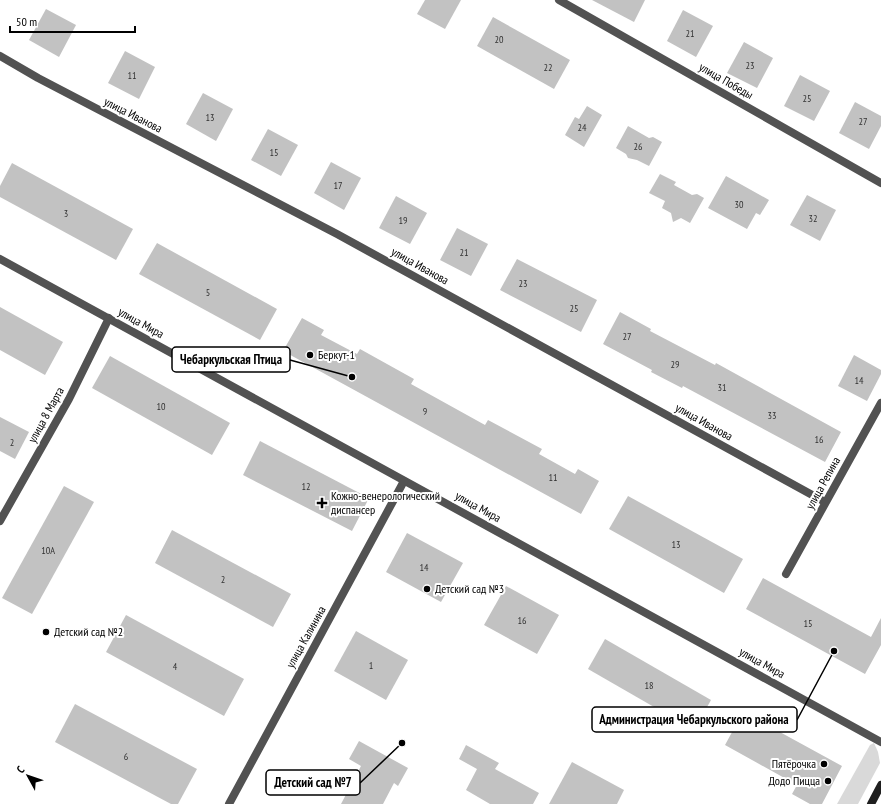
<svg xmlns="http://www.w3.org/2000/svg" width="881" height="804" font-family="'PT Sans Narrow',sans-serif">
  <rect width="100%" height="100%" fill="#fff"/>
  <polygon fill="#d9d9d9" points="874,743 878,752 880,763 858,804 837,804 870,745"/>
  <g fill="#c2c2c2">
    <polygon points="425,0 461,0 445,29 417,14"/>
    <polygon points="592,0 645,0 634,22"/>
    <polygon points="46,9 76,25 59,57 29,40"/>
    <polygon points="683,10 713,26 696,57 667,41"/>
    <polygon points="493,17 570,60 554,89 477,46"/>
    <polygon points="744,42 773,58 757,88 727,73"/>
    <polygon points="125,51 155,67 139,99 108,83"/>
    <polygon points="800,75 830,91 814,121 784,106"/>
    <polygon points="203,93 233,109 216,141 186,124"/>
    <polygon points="855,102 881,116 881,126 869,149 839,133"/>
    <polygon points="587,106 602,115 584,147 565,135 575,117 579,119"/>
    <polygon points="628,126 649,138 653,137 662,142 649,166 637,160 628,158 626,154 616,148"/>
    <polygon points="268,129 298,145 281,176 251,160"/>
    <polygon points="331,162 361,178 344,210 314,193"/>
    <polygon points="12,163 133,229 116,260 0,197 0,186"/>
    <polygon points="660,174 676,182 674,185 692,195 697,194 704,198 690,223 681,218 673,222 671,213 662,208 665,201 649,193"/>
    <polygon points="726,176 769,200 760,215 756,213 747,229 708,208"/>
    <polygon points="807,195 836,210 820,241 790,225"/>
    <polygon points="396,196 427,213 410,244 379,228"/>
    <polygon points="457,228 488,244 471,276 440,260"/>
    <polygon points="157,243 277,309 260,340 139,274"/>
    <polygon points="517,259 597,300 581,332 500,290"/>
    <polygon points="0,307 63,342 45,375 0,350"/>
    <polygon points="620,312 651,329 650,331 715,365 716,363 841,432 825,462 683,386 682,388 651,372 652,370 603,344"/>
    <polygon points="302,318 324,330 321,335 357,354 360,349 414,379 411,384 485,425 488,420 542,449 539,454 575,474 578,469 599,481 581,514 283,351"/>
    <polygon points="854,355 881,370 881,374 867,401 838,386"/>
    <polygon points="110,356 230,423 212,455 92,388"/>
    <polygon points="0,417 29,432 15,459 0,451"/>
    <polygon points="260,441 369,498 352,531 243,475"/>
    <polygon points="64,486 94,502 32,614 2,598"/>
    <polygon points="628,496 743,559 724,593 609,529"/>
    <polygon points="172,530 291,594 273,627 155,563"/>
    <polygon points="407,533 463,563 441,602 386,572"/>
    <polygon points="763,578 871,637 881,618 881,645 865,674 746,609"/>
    <polygon points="506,586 559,615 537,654 484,625"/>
    <polygon points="126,615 244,679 224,716 106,652"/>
    <polygon points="356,631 408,660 386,700 334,671"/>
    <polygon points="605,639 711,700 694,730 588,669"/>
    <polygon points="75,704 197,769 178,804 171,804 55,742"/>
    <polygon points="743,712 842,766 822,804 810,804 792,794 797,785 725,745"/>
    <polygon points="359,741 408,768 398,786 394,783 383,804 341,804 361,766 349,759"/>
    <polygon points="466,745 499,763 495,769 539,793 533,804 490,804 466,790 477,769 459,759"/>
    <polygon points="572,762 624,790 617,804 549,804"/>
  </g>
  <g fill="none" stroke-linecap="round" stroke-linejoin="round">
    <g stroke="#525252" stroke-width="8">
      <polyline points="559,0 881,183"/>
      <polyline points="0,56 38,78 337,234 825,502"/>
      <polyline points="0,259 881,742"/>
      <polyline points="0,521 69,399 109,318"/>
      <polyline points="786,574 881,403"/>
      <polyline points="229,804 404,481"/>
    </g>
    <polyline stroke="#1f1f1f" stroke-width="8" points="871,804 881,785"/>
  </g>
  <g fill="#000" stroke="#fff" stroke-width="1.5">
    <circle cx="310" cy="355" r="4"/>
    <path d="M320 497h4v4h4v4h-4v4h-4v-4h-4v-4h4z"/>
    <circle cx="427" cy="589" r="4"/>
    <circle cx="46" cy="632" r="4"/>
    <circle cx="824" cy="764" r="4"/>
    <circle cx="828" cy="781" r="4"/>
  </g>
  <g text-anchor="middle" stroke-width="4" stroke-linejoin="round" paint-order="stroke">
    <g font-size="10" fill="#303030">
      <text x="690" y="37">21</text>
      <text x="499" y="43">20</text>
      <text x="750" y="69">23</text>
      <text x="548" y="71">22</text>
      <text x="132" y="79">11</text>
      <text x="807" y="102">25</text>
      <text x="210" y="121">13</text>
      <text x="863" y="125">27</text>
      <text x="582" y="131">24</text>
      <text x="638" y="150">26</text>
      <text x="274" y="156">15</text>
      <text x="338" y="189">17</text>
      <text x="739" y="208">30</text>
      <text x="66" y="217">3</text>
      <text x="813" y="222">32</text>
      <text x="403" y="224">19</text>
      <text x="464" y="256">21</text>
      <text x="523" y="287">23</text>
      <text x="208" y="296">5</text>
      <text x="574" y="312">25</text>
      <text x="627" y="340">27</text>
      <text x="675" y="368">29</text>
      <text x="859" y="384">14</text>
      <text x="722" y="391">31</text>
      <text x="161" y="410">10</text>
      <text x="425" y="415">9</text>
      <text x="772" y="419">33</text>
      <text x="819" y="443">16</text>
      <text x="12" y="446">2</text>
      <text x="553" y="481">11</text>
      <text x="306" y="490">12</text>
      <text x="676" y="548">13</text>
      <text x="48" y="554">10А</text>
      <text x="424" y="571">14</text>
      <text x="223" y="583">2</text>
      <text x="522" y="624">16</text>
      <text x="808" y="627">15</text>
      <text x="371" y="669">1</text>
      <text x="175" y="670">4</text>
      <text x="649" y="689">18</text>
      <text x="126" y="760">6</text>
    </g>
    <g font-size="12" fill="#000" stroke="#fff">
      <text transform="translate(726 81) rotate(30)" y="4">улица Победы</text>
      <text transform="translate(133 115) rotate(27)" y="4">улица Иванова</text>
      <text transform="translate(420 266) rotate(29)" y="4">улица Иванова</text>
      <text transform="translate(141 323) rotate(29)" y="4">улица Мира</text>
      <text transform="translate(46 415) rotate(-61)" y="4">улица 8 Марта</text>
      <text transform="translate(704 422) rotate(29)" y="4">улица Иванова</text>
      <text transform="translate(823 483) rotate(-61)" y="4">улица Репина</text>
      <text transform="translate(478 507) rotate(29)" y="4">улица Мира</text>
      <text transform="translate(306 637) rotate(-61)" y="4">улица Калинина</text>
      <text transform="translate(762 663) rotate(29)" y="4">улица Мира</text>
    </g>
    <g font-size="12" fill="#000" stroke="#fff" text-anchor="start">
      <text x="318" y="359">Беркут-1</text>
      <text x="331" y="500">Кожно-венерологический<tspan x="331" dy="14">диспансер</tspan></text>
      <text x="435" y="593">Детский сад №3</text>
      <text x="54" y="636">Детский сад №2</text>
      <text x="816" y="768" text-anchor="end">Пятёрочка</text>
      <text x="820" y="785" text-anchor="end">Додо Пицца</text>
    </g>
  </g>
  <path fill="none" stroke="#000" stroke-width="1.5" d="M352 377L290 360M834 651L797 720M402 743L360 783"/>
  <g fill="#000" stroke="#fff" stroke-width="1.5">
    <circle cx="352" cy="377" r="4"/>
    <circle cx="834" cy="651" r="4"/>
    <circle cx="402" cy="743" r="4"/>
  </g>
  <g fill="#fff" stroke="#000" stroke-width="1.5">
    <rect x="172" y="347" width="118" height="25" rx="4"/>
    <rect x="592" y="707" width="205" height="25" rx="4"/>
    <rect x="266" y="770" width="94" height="25" rx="4"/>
  </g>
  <g font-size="13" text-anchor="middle" font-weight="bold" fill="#000">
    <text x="231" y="364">Чебаркульская Птица</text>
    <text x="694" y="724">Администрация Чебаркульского района</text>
    <text x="313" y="787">Детский сад №7</text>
  </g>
  <g transform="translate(28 776) rotate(310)" stroke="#ffffff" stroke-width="3" paint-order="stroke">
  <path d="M0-3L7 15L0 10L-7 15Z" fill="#000000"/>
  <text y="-6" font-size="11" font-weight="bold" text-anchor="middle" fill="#000000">С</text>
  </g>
  <path d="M10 26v6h125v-6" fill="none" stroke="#000000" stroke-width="2"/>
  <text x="16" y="26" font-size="12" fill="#000000" stroke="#ffffff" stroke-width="3" paint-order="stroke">50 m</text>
</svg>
